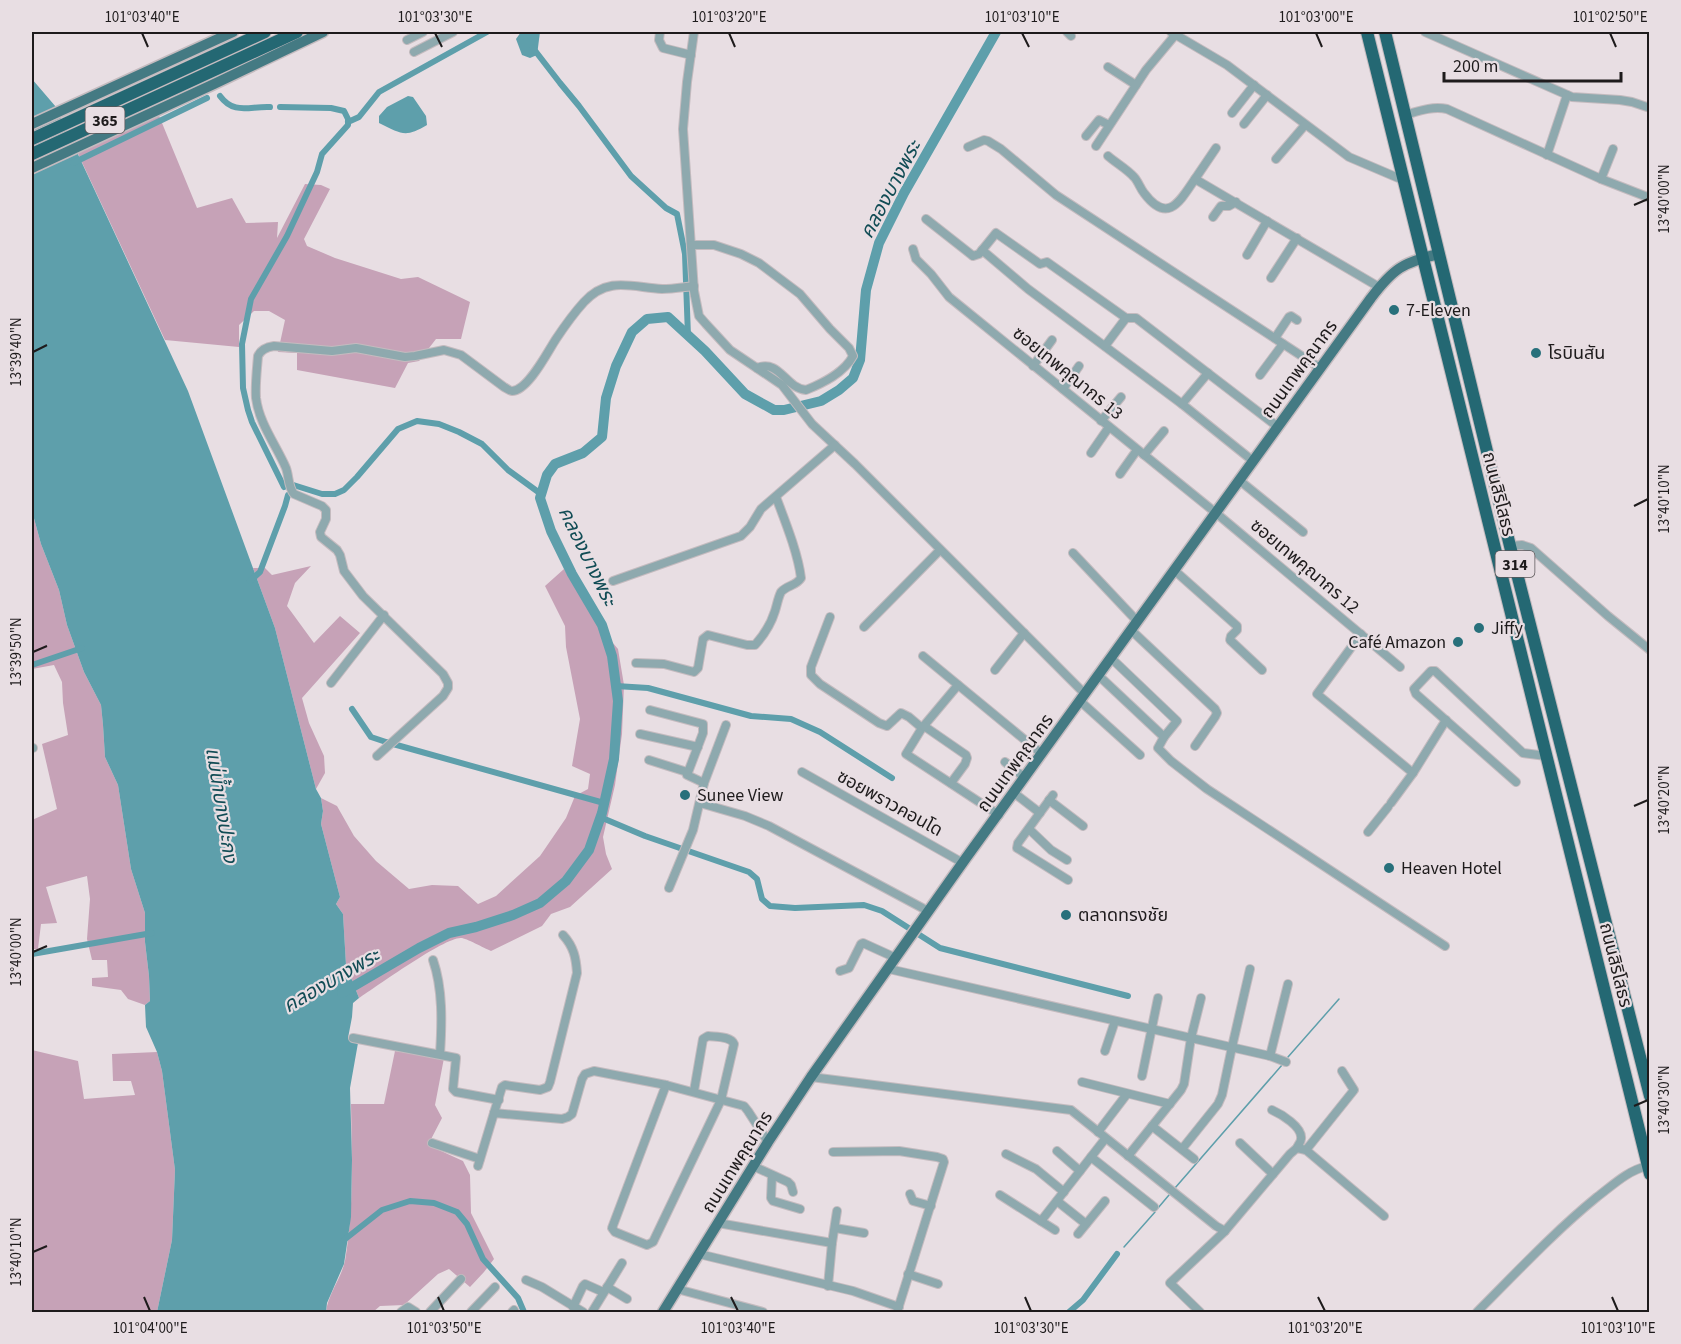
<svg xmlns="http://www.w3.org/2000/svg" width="1681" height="1344" font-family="'Source Sans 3','Noto Sans Thai',sans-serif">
  <rect width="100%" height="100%" fill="#e8dee3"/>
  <g fill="#c6a2b7">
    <polygon points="155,106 197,208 232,198 246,223 278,222 277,238 305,184 321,185 330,189 304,239 307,246 335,258 401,279 418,277 470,302 461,339 436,339 419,361 408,363 395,388 297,370 297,353 278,352 285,320 269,311 254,311 239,325 239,347 165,340 73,143"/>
    <polygon points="32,511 41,544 59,590 67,625 84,672 101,705 103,725 105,757 118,785 131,869 145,913 145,942 149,976 150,1001 145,1005 128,999 121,990 92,986 92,978 108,977 107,960 92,960 87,939 90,899 87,876 46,887 57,923 41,924 38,949 32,949 32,820 57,809 42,744 68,735 63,703 62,682 54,665 32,669"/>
    <polygon points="311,566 295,583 287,606 314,643 340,616 360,633 302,698 309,723 324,756 325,773 316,789 275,628 253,568 265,568 272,575"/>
    <path d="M564,569l37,60 17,20 6,36 -2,49 -7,51 -12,52 3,17 6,15 -42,38 -19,7 -9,12 -51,25c-7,-3 -25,-13 -30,-13 -16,-1 -85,49 -102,60l-13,-33 -3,-51 -7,-10 4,-7 -19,-73 2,-13 -2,-13 16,8 17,30 22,25 33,28 23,-4 26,1 20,18 18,-8 44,-40 26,-38 9,-22 13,-7 2,-15 -18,-8 8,-47 -14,-72 -1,-21 -20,-40z"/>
    <polygon points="32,1050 78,1061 84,1099 135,1095 131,1081 113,1081 112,1054 157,1052 162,1071 175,1170 172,1240 157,1312 32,1312"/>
    <path d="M395,1051l49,7 -9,47 7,13 -14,27 35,16 7,14 1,38 23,46 -10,13 -14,15 -21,-18 -11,5 -34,31 -24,1 -7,6h-47c2,-18 15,-33 19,-51 9,-52 7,-105 6,-157h33z"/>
  </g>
  <g fill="#5e9fab">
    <polygon points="521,32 540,32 537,55 530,58 522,55 516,39"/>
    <polygon points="32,79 56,107 188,391 275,628 316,789 321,798 323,811 321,824 340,897 336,904 343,914 346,965 359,998 353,1003 352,1017 348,1038 358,1043 350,1088 352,1160 351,1217 344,1264 327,1303 326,1312 157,1312 172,1240 175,1170 162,1071 157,1052 146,1027 145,1005 150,1001 149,976 145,942 145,913 131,869 118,785 105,757 103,725 101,705 84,672 67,625 59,590 41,544 32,511"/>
    <path d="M408,96l5,1 13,19 1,9c-22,13 -25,9 -48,-2v-7l8,-9z"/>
  </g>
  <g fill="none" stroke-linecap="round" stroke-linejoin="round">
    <g stroke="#5e9fab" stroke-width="1.5">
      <polyline points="1288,1057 1339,999"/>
      <polyline points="1175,1188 1282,1065"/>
      <polyline points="1158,1208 1169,1195"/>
      <polyline points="1124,1247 1155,1212"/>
    </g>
    <g stroke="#5e9fab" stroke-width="6">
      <polyline points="533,48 560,83 579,106 631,176 666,208 677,214 685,254 688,336"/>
      <path d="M220,96c14,19 29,10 50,11"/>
      <polyline points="280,107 331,108 344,111 348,119 348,125 322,154 317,172 287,236 251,299 242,344 243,388 248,410 252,422 284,487"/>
      <polyline points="348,122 359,117 379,92 487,32"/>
      <polyline points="73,163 207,98"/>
      <polyline points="287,483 322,494 335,494 344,490 357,477 398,429 417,421 439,424 459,432 482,444 508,470 541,494"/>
      <polyline points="250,581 260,572 285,506 288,495"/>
      <polyline points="32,665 82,648"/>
      <polyline points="616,686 648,688 751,716 791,719 820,732 892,778"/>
      <polyline points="352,709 371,737 386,742 604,803"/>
      <polyline points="600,817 645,836 749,872 757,879 762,899 770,906 795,908 864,905 882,911 940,948 1128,996"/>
      <polyline points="32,954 152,933"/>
      <polyline points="344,1240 382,1210 410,1201 434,1203 457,1212 467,1224 483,1259 518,1298 524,1312"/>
      <polyline points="1069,1312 1083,1300 1117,1254"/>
    </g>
    <polyline stroke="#5e9fab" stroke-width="10" points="342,993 419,948 449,933 476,927 513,915 540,903 566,881 589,850 602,813 614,759 618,701 612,656 602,625 572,574 551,531 540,498 547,475 555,464 583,453 602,437 606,398 616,366 632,332 647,319 668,317 705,351 745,394 774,410 784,410 821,401 839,390 853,378 860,360 866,290 879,243 904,193 996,32"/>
    <defs>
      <g id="minor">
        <polyline points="660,32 659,40 663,48 691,55"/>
        <polyline points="694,32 687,82 683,129 694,291 699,316 706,324 730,350 782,385 812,424 855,464 1085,694"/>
        <polyline points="1067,32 1071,36"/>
        <polyline points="1171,32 1227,65 1349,157 1403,180"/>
        <polyline points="1425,32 1572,97 1620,100 1632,102 1650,108"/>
        <polyline points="407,40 423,32"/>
        <polyline points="414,52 453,32"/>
        <polyline points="1108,67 1136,85"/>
        <polyline points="1232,113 1254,85"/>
        <path d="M1405,115c14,-4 27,-9 42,-6l154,70 49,19"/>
        <polyline points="1244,124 1267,95"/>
        <polyline points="1086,136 1099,120 1109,125"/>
        <polyline points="1096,146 1146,70 1176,34"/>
        <polyline points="968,147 984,140 988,141 1001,149 1056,195 1320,368"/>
        <polyline points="1547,155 1567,95"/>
        <path d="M1108,156c8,7 19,13 26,21 4,4 6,11 10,16 24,32 36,8 51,-14l184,108"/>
        <polyline points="1276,159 1305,125"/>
        <polyline points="1195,179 1216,148"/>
        <polyline points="1601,179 1613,149"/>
        <polyline points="1213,217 1221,206 1229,206 1236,202"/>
        <polyline points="926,219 973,256 979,254 996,233 1040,264 1047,262 1126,318 1136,318 1278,427"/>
        <path d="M692,245h22l27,9 18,9 41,31 30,35 19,19 4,8c-9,17 -30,27 -47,34 -21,-2 -26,-31 -49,-22"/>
        <polyline points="913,249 916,259 931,274 949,297 1216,513 1400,667"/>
        <polyline points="982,250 1028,289 1182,404 1253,461"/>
        <polyline points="1247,255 1267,221"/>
        <polyline points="1271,278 1297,238"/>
        <polyline points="1275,338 1289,317 1291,316 1297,320"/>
        <polyline points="1105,346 1126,318"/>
        <polyline points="1033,366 1052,340"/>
        <polyline points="1260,375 1283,344"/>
        <polyline points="1063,389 1079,366"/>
        <polyline points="1182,404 1208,373"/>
        <polyline points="1101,421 1121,397"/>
        <polyline points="1091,453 1109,427"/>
        <polyline points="1144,455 1164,431"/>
        <polyline points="1120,474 1137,450"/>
        <polyline points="1239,480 1303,532"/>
        <polyline points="1510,546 1522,545 1531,548 1608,616 1650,650"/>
        <polyline points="1073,553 1137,621"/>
        <polyline points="1174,570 1237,626 1237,630 1231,636 1230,640 1262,670"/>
        <polyline points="613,581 741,536 750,527 761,509 835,445"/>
        <polyline points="830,617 811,667 811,675 820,684 879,723 887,726 901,713 909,717 922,728"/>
        <polyline points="864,627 940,550"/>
        <polyline points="1131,630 1215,709 1217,713 1215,717 1195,746"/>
        <polyline points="1361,634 1317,694 1413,773"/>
        <polyline points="923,656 1042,754"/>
        <polyline points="1111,658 1177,721 1164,737 1158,748 1171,761 1207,789 1445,946"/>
        <path d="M636,663l28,1 30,8 4,-4 5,-29 5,-4 39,10h8c9,-10 16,-21 20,-34 2,-6 3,-13 6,-19 6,-7 15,-6 20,-14 -3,-25 -16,-57 -25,-81"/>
        <polyline points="995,670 1024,633"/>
        <polyline points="1098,675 1164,737"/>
        <polyline points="331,683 384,615"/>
        <polyline points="958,685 922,728 906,754 999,815"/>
        <polyline points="1080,701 1140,755"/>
        <polyline points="650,710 703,724 703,733 687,775 704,783"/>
        <polyline points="924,726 966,755 967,758 965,764 951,783"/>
        <polyline points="640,734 698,747"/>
        <polyline points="32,748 33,748"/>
        <path d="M377,756l66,-60 5,-8v-5l-5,-9 -80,-78 -19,-25 -4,-16 -3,-5 -16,-13 -1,-5 6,-13v-9l-4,-4 -28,-12c-6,-7 -5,-18 -8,-26 -10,-23 -27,-45 -30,-70 -1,-13 1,-29 2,-42 3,-7 9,-9 16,-10l58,5 24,-3 49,9 10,-1 29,-6 17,5 43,32c2,1 6,4 8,4 16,0 36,-40 44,-52 8,-12 18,-26 28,-37 24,-26 47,-15 78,-13 11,0 22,-2 32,-3"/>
        <polyline points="649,760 687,772"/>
        <polyline points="1005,762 1025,778"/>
        <polyline points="802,772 963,863"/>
        <polyline points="1516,782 1416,694 1414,689 1431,671 1435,671 1523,753 1546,756"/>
        <polyline points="1014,793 1040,813"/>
        <polyline points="1053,795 1018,843 1017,848 1068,880"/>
        <polyline points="1049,800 1083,826"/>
        <polyline points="700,803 745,816 769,826 928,911"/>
        <polyline points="1391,803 1413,773 1446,720"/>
        <polyline points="1029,829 1051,850 1067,860"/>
        <polyline points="1368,832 1388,807"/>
        <polyline points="669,888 693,830 704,783 726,725"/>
        <path d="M433,960c10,29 9,63 7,94"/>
        <polyline points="889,969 1270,1056 1286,1062"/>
        <polyline points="840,971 849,968 861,944 863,943 896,958"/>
        <polyline points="353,1038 456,1058 453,1089 456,1092 499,1100"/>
        <polyline points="1105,1051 1115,1021"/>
        <polyline points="1270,1056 1288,984"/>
        <polyline points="1142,1076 1158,998"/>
        <polyline points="811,1077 1071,1110 1216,1226 1225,1231"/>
        <polyline points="1082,1082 1170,1104"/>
        <path d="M666,1085l-54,143 3,4 32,13 6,-3 68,-142 13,-56c-3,-8 -17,-7 -26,-8l-5,3 -9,52"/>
        <path d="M1272,1110c9,4 31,17 29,29 0,3 -3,6 -4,9"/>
        <path d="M494,1113l8,-26 3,-2 35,5 8,-3 2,-5 27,-109c-1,-15 -3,-26 -14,-38"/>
        <polyline points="1152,1126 1194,1159"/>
        <polyline points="1098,1132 1127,1094"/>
        <polyline points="432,1143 480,1159"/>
        <polyline points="1240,1143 1273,1174"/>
        <polyline points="1182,1149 1218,1104 1222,1095 1232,1047 1250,969"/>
        <polyline points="1306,1150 1354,1090 1342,1071"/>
        <polyline points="1057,1151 1080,1171"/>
        <polyline points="833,1152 899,1151 937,1157 943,1159 944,1162 897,1312"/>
        <polyline points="1006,1154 1036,1169 1064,1192"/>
        <polyline points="1128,1156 1181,1090 1184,1084 1191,1038 1201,998"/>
        <polyline points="1091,1157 1154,1207"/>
        <polyline points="478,1166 494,1113 562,1119 568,1117 572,1114 582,1079 585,1074 594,1071 666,1085 744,1106 748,1111 768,1142"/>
        <polyline points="753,1166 788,1182 791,1185 793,1192"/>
        <polyline points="772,1176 771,1198 773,1201 800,1209"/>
        <polyline points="910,1194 913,1201 931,1206"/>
        <polyline points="1000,1195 1055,1230"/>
        <polyline points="1057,1201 1086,1224"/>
        <polyline points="1041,1221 1105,1139"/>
        <polyline points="718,1223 832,1243"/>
        <polyline points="835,1228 864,1233"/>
        <polyline points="1078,1234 1105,1201"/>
        <polyline points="699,1254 853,1291 899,1307"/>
        <polyline points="908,1274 938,1284"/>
        <polyline points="526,1280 542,1287 583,1312"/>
        <polyline points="828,1286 832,1243 837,1211"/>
        <polyline points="607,1287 627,1299"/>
        <polyline points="677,1289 763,1312"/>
        <polyline points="573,1307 583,1286 585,1284 603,1292"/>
        <polyline points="401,1312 408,1307 416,1312"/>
        <polyline points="430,1312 461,1279"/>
        <polyline points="471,1312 495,1287"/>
        <polyline points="512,1312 514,1310"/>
        <polyline points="592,1312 622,1263"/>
        <polyline points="1200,1312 1170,1283 1225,1231 1290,1154 1297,1148 1306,1150 1384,1216"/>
        <path d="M1477,1312c39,-39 77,-80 120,-115 16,-12 30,-26 50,-31"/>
      </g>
      <g id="major">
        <polyline points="32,124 233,32"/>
        <polyline points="32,168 214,84 323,32"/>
        <path d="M663,1312l105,-170 43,-65 155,-219 405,-560c22,-29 32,-36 68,-44"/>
      </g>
      <g id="highway">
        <polyline points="1367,32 1650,1174"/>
        <polyline points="1385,32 1510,546 1650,1096"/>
        <polyline points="32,139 265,32"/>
        <polyline points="32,154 297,32"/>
      </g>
    </defs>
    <use href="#minor" stroke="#c4bbbf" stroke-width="10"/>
    <use href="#major" stroke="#c4bbbf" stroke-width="13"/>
    <use href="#highway" stroke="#c4bbbf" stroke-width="14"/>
    <use href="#minor" stroke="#8ea9ae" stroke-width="8"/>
    <use href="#major" stroke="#447a83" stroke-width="10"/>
    <use href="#highway" stroke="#246873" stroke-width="12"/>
  </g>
  <path fill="none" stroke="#1e1b1c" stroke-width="2" d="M142,33l6,14M435,33l7,14M729,33l6,14M1022,33l7,14M1316,33l6,14M1610,33l6,14M1634,205l14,-6M33,352l14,-7M1634,506l14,-7M33,652l14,-6M1634,806l14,-6M33,952l14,-6M1634,1106l14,-6M33,1252l14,-6M144,1297l6,14M438,1297l6,14M731,1297l7,14M1025,1297l6,14M1318,1297l7,14M1612,1297l6,14"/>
  <g fill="#28707b" stroke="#e8dee3" stroke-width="2">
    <circle cx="1394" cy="310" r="6"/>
    <circle cx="1536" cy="353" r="6"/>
    <circle cx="1479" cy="628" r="6"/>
    <circle cx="1458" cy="642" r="6"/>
    <circle cx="685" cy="795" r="6"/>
    <circle cx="1389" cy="868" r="6"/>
    <circle cx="1066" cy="915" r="6"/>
  </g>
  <g text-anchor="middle" stroke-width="4.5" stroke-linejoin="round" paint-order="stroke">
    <g fill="#e8dee3" stroke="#5b5658" stroke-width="1.5">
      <rect x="85.5" y="107" width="39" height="26" rx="4.5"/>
      <rect x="1495.5" y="551" width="39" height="26" rx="4.5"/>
    </g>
    <g font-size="16" font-weight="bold" fill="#1e1b1c">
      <text x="105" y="126">365</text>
      <text x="1515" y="570">314</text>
    </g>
    <g font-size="18" fill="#1e1b1c" stroke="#e8dee3" text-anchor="start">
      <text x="1406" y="316">7-Eleven</text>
      <text x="1548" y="359">โรบินสัน</text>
      <text x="1491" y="634">Jiffy</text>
      <text x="1446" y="648" text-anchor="end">Café Amazon</text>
      <text x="697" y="801">Sunee View</text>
      <text x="1401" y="874">Heaven Hotel</text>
      <text x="1078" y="921">ตลาดทรงชัย</text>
    </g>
    <g font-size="18" fill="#1e1b1c" stroke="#e8dee3">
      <text transform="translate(1299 369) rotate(-54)" y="6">ถนนเทพคุณากร</text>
      <text transform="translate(1068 373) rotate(39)" y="6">ซอยเทพคุณากร 13</text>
      <text transform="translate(1499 494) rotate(76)" y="6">ถนนสิริโสธร</text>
      <text transform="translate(1305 566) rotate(40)" y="6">ซอยเทพคุณากร 12</text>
      <text transform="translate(1015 763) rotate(-54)" y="6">ถนนเทพคุณากร</text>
      <text transform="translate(890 803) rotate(29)" y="6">ซอยพราวคอนโด</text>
      <text transform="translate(1616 965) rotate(76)" y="6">ถนนสิริโสธร</text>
      <text transform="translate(737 1162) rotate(-58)" y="6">ถนนเทพคุณากร</text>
    </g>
    <g font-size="20" font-style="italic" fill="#114c55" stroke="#e8dee3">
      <text transform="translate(890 189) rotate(-62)" y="7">คลองบางพระ</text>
      <text transform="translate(588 556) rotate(64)" y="7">คลองบางพระ</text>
      <text transform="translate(222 805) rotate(81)" y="7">แม่น้ำบางปะกง</text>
      <text transform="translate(331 980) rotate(-30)" y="7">คลองบางพระ</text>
    </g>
  </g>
  <rect width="1681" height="1344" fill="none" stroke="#e8dee3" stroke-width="66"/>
  <path d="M1444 72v9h177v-9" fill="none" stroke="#1e1b1c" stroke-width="3"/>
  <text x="1453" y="72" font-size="18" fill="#1e1b1c" stroke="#e8dee3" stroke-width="4.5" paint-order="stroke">200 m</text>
  <rect x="33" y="33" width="1615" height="1278" fill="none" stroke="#1e1b1c" stroke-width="2"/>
  <g font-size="15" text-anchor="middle" fill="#1e1b1c">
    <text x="142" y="22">101°03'40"E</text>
    <text x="435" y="22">101°03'30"E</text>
    <text x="729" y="22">101°03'20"E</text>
    <text x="1022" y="22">101°03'10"E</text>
    <text x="1316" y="22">101°03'00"E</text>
    <text x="1610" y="22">101°02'50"E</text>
    <text transform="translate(1664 199) rotate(-90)" y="5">13°40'00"N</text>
    <text transform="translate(16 352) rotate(-90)" y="5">13°39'40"N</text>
    <text transform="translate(1664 499) rotate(-90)" y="5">13°40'10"N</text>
    <text transform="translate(16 652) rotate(-90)" y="5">13°39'50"N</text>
    <text transform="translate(1664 800) rotate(-90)" y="5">13°40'20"N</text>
    <text transform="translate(16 952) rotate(-90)" y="5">13°40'00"N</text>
    <text transform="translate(1664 1100) rotate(-90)" y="5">13°40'30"N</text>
    <text transform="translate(16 1252) rotate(-90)" y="5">13°40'10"N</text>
    <text x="150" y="1333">101°04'00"E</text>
    <text x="444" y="1333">101°03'50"E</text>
    <text x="738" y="1333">101°03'40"E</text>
    <text x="1031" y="1333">101°03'30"E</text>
    <text x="1325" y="1333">101°03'20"E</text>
    <text x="1618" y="1333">101°03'10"E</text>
  </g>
</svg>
